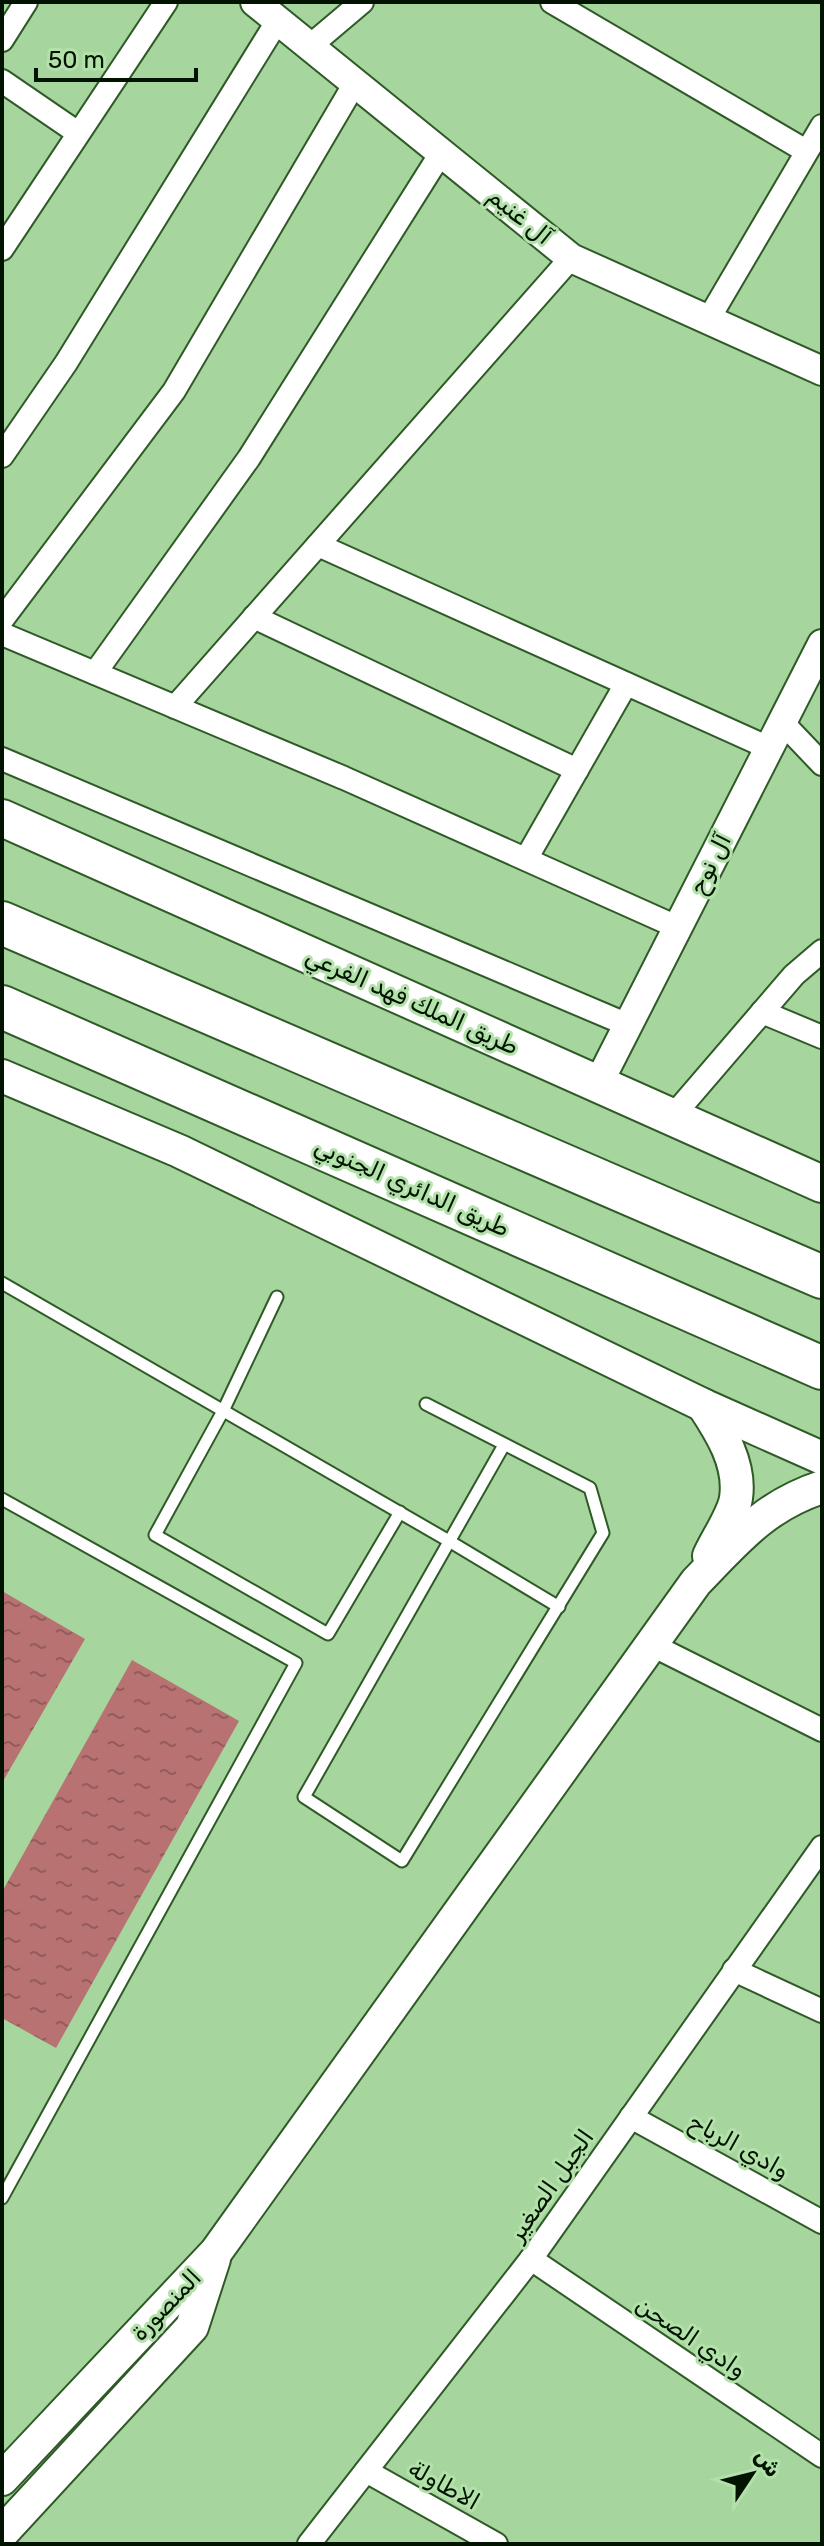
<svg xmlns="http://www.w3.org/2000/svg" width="824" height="2546" font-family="Rubik,Cairo,sans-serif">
  <defs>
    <pattern id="water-ripples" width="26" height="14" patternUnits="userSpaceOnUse" patternTransform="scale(2)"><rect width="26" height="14" fill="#b77271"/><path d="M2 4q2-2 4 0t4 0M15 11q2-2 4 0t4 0" fill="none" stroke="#935c5b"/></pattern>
  </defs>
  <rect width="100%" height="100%" fill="#a6d59d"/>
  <g fill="url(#water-ripples)">
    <polygon points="2,1591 85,1639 2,1783"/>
    <polygon points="132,1660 239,1721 56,2048 2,2018 2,1892"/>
  </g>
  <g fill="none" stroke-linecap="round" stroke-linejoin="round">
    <defs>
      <g id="service">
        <polyline points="2,1283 449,1541 559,1607"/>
        <polyline points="277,1297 223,1411 155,1535 328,1634 400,1512"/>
        <polyline points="426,1404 590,1488 603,1533 402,1861 304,1797 504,1445"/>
        <polyline points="2,1499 296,1663 2,2198"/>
      </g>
      <g id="minor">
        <polyline points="552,2 806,151"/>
        <polyline points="2,40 26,2"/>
        <polyline points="310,46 362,2"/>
        <polyline points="2,81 78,133"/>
        <polyline points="2,249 166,2"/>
        <polyline points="708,320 822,126"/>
        <polyline points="2,456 66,363 278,20"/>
        <polyline points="318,545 769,748"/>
        <polyline points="254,617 577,770"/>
        <polyline points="2,620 174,391 355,83"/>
        <polyline points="2,634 344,778 677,927"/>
        <polyline points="95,673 249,458 441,153"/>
        <polyline points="175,707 571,258"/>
        <polyline points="782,722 822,764"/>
        <polyline points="2,759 628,1025"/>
        <polyline points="526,859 626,684"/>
        <polyline points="762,1012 822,1037"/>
        <polyline points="672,1117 794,975 822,951"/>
        <polyline points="652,1645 822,1730"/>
        <polyline points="734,1970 822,2011"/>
        <polyline points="631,2117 822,2222"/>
        <polyline points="531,2259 822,2456"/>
        <polyline points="366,2471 496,2544"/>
        <polyline points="309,2544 531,2259 822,1847"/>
      </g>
      <g id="tertiary">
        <polyline points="255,2 571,258 822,371"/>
        <polyline points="598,1084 822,644"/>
      </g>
      <g id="secondary">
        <polyline points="2,1076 179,1151 703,1405 822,1458"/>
        <path d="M703,1405c18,27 38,59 33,93 -2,16 -20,42 -27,58"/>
        <path d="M2,2479l214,-227 480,-670c41,-42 68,-76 126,-95"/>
        <polyline points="2,2533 192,2327 214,2259"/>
      </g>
      <polyline id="primary" points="2,818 822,1184"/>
      <g id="motorway">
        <polyline points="2,923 822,1277"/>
        <polyline points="2,1007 822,1368"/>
      </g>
    </defs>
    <use href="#service" stroke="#2f5a28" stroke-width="15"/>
    <use href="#minor" stroke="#2f5a28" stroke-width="26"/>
    <use href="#tertiary" stroke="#2f5a28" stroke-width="32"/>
    <use href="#secondary" stroke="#2f5a28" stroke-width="36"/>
    <use href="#primary" stroke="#2f5a28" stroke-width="40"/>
    <use href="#motorway" stroke="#2f5a28" stroke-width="46"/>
    <use href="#service" stroke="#fff" stroke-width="11"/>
    <use href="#minor" stroke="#fff" stroke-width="22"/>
    <use href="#tertiary" stroke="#fff" stroke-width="28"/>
    <use href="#secondary" stroke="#fff" stroke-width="32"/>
    <use href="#primary" stroke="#fff" stroke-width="36"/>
    <use href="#motorway" stroke="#fff" stroke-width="42"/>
  </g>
  <g text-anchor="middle" stroke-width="6" stroke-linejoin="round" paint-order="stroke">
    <g font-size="24" fill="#031302" stroke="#b2e2aa">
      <text transform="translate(520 216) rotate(39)" y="8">آل غنيم</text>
      <text transform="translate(710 864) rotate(-63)" y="8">آل نوح</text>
      <text transform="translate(412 1001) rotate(24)" y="8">طريق الملك فهد الفرعي</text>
      <text transform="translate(412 1187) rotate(24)" y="8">طريق الدائري الجنوبي</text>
      <text transform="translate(739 2146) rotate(29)" y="8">وادي الرباح</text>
      <text transform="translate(551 2185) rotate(-55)" y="8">الجبل الصغير</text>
      <text transform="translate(166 2305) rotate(-46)" y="8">المنصورة</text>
      <text transform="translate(691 2337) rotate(34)" y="8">وادي الصحن</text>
      <text transform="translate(444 2485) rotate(29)" y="8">الاطاولة</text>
    </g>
  </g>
  <rect width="824" height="2546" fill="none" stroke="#031302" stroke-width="8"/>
  <g transform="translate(752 2474) rotate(55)" stroke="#b2e2aa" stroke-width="6" paint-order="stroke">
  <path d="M0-6L14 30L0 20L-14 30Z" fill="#031302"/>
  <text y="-12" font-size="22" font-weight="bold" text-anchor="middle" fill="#031302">ش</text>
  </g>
  <path d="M36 68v12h160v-12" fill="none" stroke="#031302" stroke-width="4"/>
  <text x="48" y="68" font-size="24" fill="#031302" stroke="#b2e2aa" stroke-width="6" paint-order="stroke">50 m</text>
</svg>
